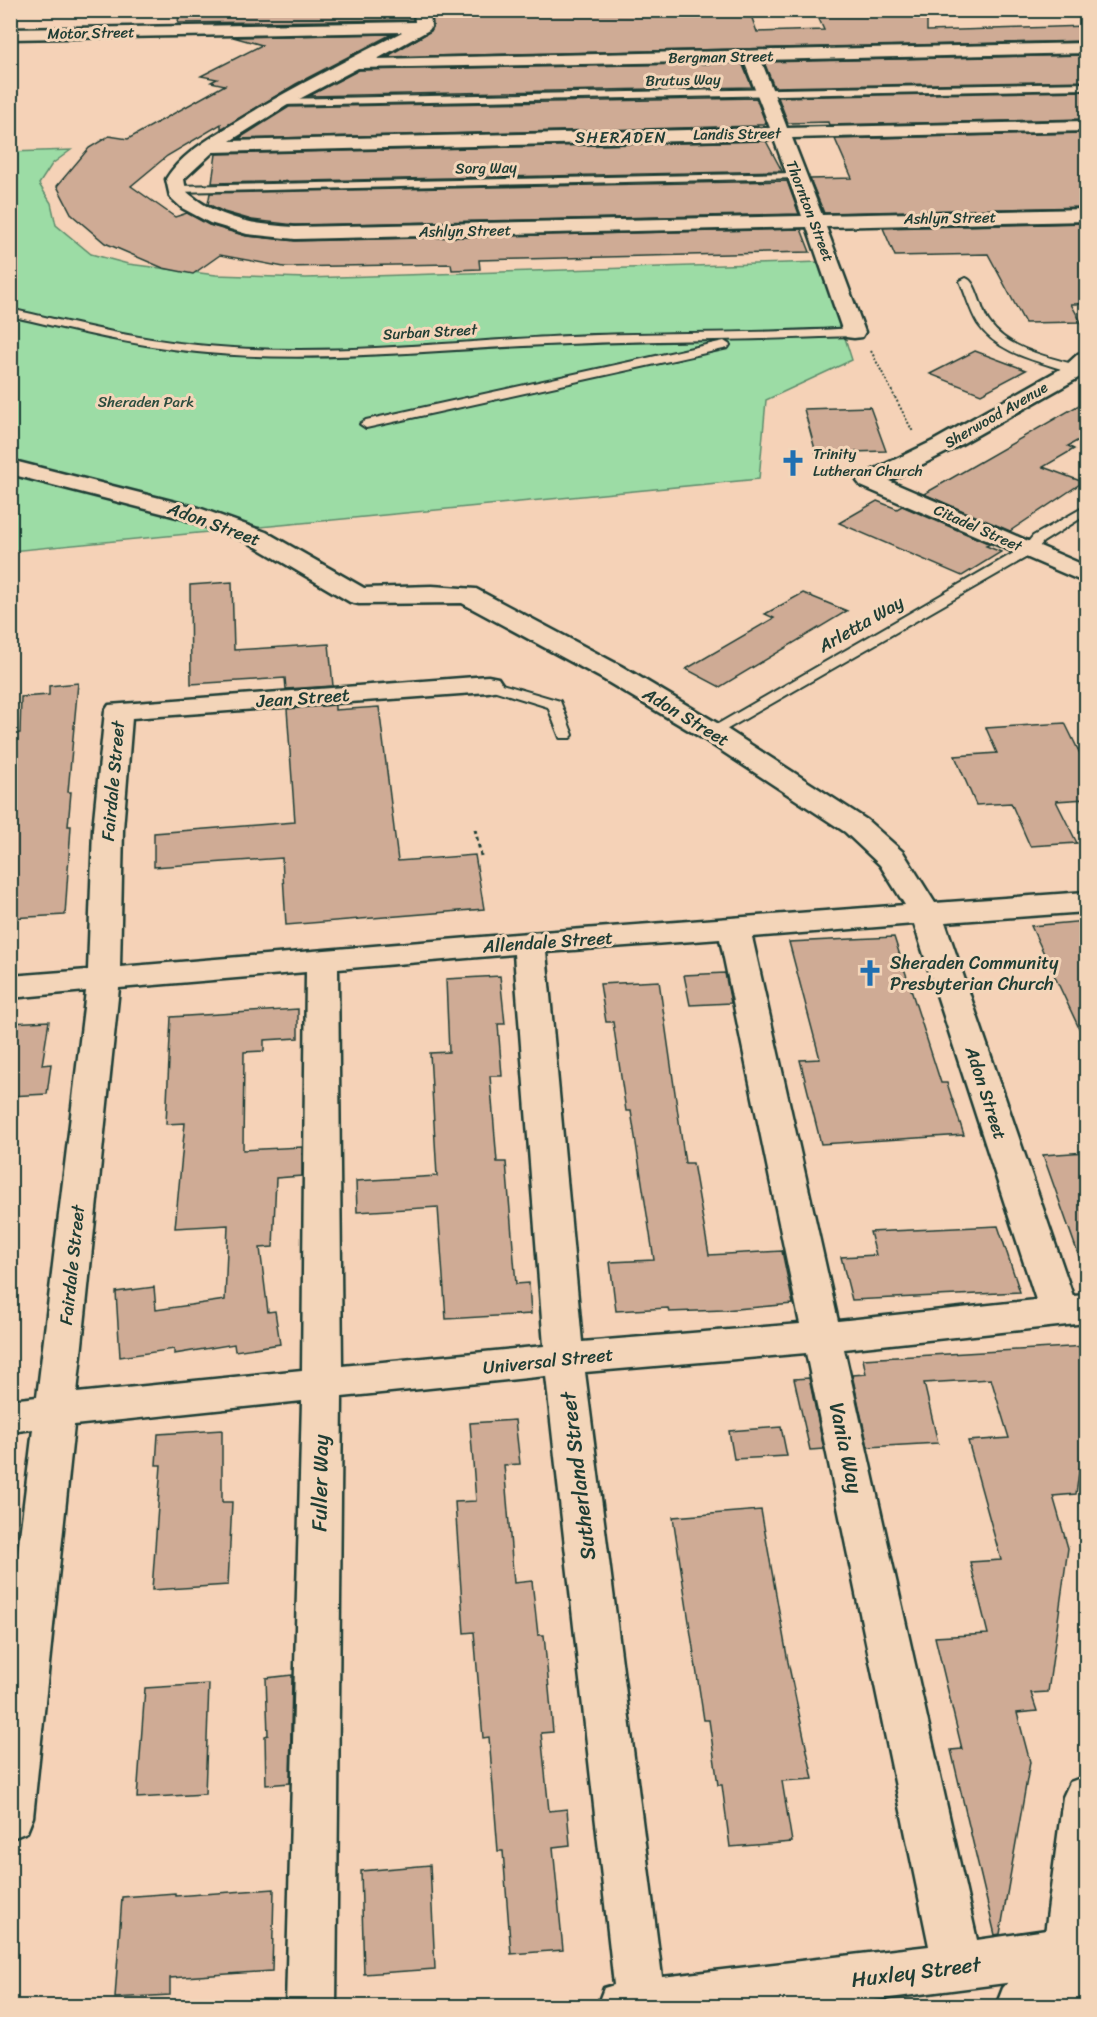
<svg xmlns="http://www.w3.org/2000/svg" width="1097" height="2017" font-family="Sriracha,sans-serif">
  <rect width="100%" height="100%" fill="#f5d2b7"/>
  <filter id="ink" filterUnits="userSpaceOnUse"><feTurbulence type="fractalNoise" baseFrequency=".0167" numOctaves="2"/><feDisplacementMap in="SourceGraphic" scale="12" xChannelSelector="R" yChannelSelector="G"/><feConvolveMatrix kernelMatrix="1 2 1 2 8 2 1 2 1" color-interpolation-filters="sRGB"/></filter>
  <g filter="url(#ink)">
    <polygon fill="#9cdca5" stroke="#5e8c6c" stroke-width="1.5" points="71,150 52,164 39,184 51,203 56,225 91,254 128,264 216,275 306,278 821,262 852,360 766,400 759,479 11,551 10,152"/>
    <g fill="#cfab95" stroke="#1f3d34" stroke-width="1.5">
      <polygon points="344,10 412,10 413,20 178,23 179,14"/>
      <polygon points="432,10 749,10 757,32 824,30 815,10 927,10 927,31 1086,26 1086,41 386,57 431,31 433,27"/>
      <polygon points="392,34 296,84 221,129 221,124 167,156 131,186 175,217 187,213 209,225 246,236 295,241 801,229 810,252 479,260 480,269 452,270 451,264 284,267 220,255 193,274 163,268 105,243 72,215 57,186 89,148 109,136 128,139 225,85 211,82 217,79 201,76 262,45 233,37"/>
      <polygon points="1086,55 1086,81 774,87 764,62"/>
      <polygon points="742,63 752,87 309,96 359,70"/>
      <polygon points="1086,91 1086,119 829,125 828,122 788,123 778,97"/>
      <polygon points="756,98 766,124 757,124 758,126 238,139 289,107"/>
      <polygon points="1086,133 1086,207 824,213 810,179 852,178 835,139"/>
      <polygon points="766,141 782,171 212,183 216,154"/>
      <polygon points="787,181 799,214 295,225 252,220 224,212 208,204 210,193"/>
      <polygon points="1086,223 1086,304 1071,304 1081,322 1025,323 988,254 895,256 883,228"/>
      <polygon points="975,351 1026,370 981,394 930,374"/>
      <polygon points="1086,401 1086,436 1068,446 1074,449 1043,467 1083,482 1010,531 924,494"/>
      <polygon points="870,407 886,451 816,453 804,409"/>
      <polygon points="877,501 897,509 902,506 990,544 986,546 1001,552 962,576 839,523"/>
      <polygon points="232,582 234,650 329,644 333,686 286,689 285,678 191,684 190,585"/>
      <polygon points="803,593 847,611 720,687 686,669 774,618 765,614"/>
      <polygon points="78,683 68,792 71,792 68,826 71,826 65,915 10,918 10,734 20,733 21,697 49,695 49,686"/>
      <polygon points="335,705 335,710 379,707 398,861 475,855 484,909 286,925 282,858 154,867 154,833 295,822 287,709"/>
      <polygon points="1065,723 1086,766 1086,799 1056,801 1077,843 1030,846 1011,803 976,805 955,756 997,753 986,728"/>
      <polygon points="1086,921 1086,1043 1031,926"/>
      <polygon points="894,937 941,1083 947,1083 964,1135 821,1144 800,1060 820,1059 789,942"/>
      <polygon points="725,973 731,1003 690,1005 684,975"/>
      <polygon points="500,976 505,1024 498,1024 502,1076 490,1076 497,1162 506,1162 516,1284 529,1283 531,1314 446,1319 438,1207 357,1212 356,1181 437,1176 430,1053 449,1052 446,979"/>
      <polygon points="659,981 685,1163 693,1163 709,1255 782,1251 793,1304 724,1310 669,1312 668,1308 616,1311 610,1262 654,1260 631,1111 626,1111 613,1022 606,1022 600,984"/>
      <polygon points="298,1009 298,1038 264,1040 264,1051 244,1052 243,1150 302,1147 302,1176 276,1178 273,1247 260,1248 268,1312 275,1311 280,1344 235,1351 234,1344 174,1354 174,1349 120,1357 116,1292 154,1287 156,1310 225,1300 228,1225 175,1228 185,1123 166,1124 171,1017"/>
      <polygon points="49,1021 42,1065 51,1064 47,1094 10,1096 10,1023"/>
      <polygon points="1086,1152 1086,1264 1082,1265 1043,1155"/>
      <polygon points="998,1226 1020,1292 852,1300 841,1257 876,1255 870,1232"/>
      <polygon points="1086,1346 1086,1421 1076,1494 1053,1496 1068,1548 1048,1692 1031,1693 1037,1711 1017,1713 1030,1762 1000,1934 995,1935 951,1750 962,1749 935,1637 988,1634 970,1562 1001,1560 968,1441 1009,1438 991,1379 924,1383 938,1443 868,1447 852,1375 866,1374 863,1359"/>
      <polygon points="809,1378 824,1449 810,1450 794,1379"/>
      <polygon points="515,1420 520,1464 504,1465 514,1583 532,1581 538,1635 544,1635 553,1732 541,1733 549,1811 567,1809 570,1845 553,1847 563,1950 511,1954 503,1851 498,1851 489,1737 483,1738 474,1632 464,1633 455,1502 476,1501 470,1423"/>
      <polygon points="781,1427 787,1456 734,1459 729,1431"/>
      <polygon points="222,1430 222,1502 232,1502 228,1585 152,1590 161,1465 156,1465 158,1434"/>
      <polygon points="761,1510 788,1662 813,1779 782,1781 792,1842 730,1847 722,1785 718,1785 709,1720 704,1720 673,1517"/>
      <polygon points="292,1675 290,1783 266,1785 265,1736 268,1735 266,1678"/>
      <polygon points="209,1684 205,1794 137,1798 145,1688"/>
      <polygon points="430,1865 435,1969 364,1974 361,1871"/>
      <polygon points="274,1889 272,1971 170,1978 170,1995 115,1998 122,1897 175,1893 175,1896"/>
    </g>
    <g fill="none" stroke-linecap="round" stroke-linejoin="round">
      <defs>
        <g id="lane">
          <polygon points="1086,83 1086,89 280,105 275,102 280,99"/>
          <polygon points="796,173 800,174 800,178 176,192 171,189 176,186"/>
          <path d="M966,278c11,3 15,34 23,44 19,28 60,35 90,44v6h-8c-33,-11 -73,-18 -93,-48 -8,-13 -12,-29 -18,-43z"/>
          <path d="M10,309c62,14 124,30 187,36 123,13 248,-3 372,-9 95,-4 190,-2 285,-8l6,4 -6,4 -33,1c-92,4 -184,3 -276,8 -115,5 -232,19 -348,7 -63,-6 -125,-22 -187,-36z"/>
          <polygon points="724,341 730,345 728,348 366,428 360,424 366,420"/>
          <polygon points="1086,506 1086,515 1043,542 1034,553 717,735 712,737 704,732 1024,547 1033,536"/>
          <polygon points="488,680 560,701 573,735 570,738 560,738 548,707 483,687 481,684"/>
        </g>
        <g id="street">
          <path d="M414,10h16l1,17 -2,3 -52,29 709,-16v10l-325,7 26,68 299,-7v10l-294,7 30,77 264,-6v12l-260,6 39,105 -3,5 -8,1 -8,-1 -3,-5 -36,-105 -512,12 -48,-5 -37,-11 -28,-15 -12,-11 -4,-18c16,-26 45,-41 70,-57 54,-34 110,-61 166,-90l-392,7v-10l405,-7zM744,61l26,67 -540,13 56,-35 72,-38zM774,139l28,77 -507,11c-40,-2 -78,-8 -109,-36l-2,-12 29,-27z"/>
          <polygon points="1086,352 1086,370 1080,377 949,451 889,481 1086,566 1086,583 861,486 857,481 861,476 933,441 1064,367 1078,354"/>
          <path d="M10,460l189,48 67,24 98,56 68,-2 44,3 145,77 101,60 145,94 36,32 32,51 151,-11v20l-141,10 128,374 13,-1v28l-242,26 133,591 90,-13 17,7 2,5v67h-24l-10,-29 -224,29h-231l7,-18 10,-3 -68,-609 -204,21 -6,609h-50l16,-605 -228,24 -41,392 -6,15 -17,7v-220l23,-190 -23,3v-32l27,-3 49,-406 -76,7v-22l78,-6 5,-141 12,-118 4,-6 379,-29 10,2 4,6 -4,6 -10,2 -356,26 -9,111 -3,138 409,-34 376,-28 -25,-40 -35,-33 -143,-94 -101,-60 -139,-75 -103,1 -9,-2 -102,-60 -67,-24 -171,-44zM914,924l122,376 -198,21 -86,-384zM720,939l80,385 -218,18 -36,-390zM514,954l30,392 -202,20 -4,-397zM306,972l-4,398 -225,23 42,-405zM806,1353l123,593 -267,31 -77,-605z"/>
        </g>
        <polygon id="secondary" points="1086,1776 1086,1963 1053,2006 996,2006 1003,1988 1044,1941 1063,1797 1070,1782"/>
      </defs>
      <use href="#lane" stroke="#1f3d34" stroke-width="4"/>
      <use href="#street" stroke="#1f3d34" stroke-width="5"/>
      <use href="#secondary" stroke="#1f3d34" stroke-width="5"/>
      <polyline stroke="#1f3d34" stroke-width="2" stroke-dasharray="2 2" stroke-linecap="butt" points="871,351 913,432"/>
      <polyline stroke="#1f3d34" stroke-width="3" stroke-dasharray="4 4" stroke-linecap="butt" points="475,829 481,856"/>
      <use href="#lane" fill="#f3d5b9" fill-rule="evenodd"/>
      <use href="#street" fill="#f3d5b9" fill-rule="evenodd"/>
      <use href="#secondary" fill="#f3d5b9" fill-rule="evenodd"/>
    </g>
  </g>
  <defs>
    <symbol id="church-bare" viewBox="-9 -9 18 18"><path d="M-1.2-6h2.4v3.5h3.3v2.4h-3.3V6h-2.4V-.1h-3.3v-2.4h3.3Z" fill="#1f6fb2" stroke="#f3d5b9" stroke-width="2.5" paint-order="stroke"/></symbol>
  </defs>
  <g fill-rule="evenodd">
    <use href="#church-bare" x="774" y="444" width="38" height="38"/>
    <use href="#church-bare" x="851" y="954" width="38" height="38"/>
  </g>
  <g text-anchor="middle" stroke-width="6" stroke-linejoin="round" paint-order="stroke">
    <g font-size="15" fill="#1f3d34" stroke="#f3d5b9">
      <text transform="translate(91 33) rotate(-1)" y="5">Motor Street</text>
      <text transform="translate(721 57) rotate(-1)" y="5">Bergman Street</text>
      <text transform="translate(683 80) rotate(-1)" y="5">Brutus Way</text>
      <text transform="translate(737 134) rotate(-1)" y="5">Landis Street</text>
      <text transform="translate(486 168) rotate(-1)" y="5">Sorg Way</text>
      <text transform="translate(810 211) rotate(69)" y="5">Thornton Street</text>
      <text transform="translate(950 218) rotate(-1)" y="5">Ashlyn Street</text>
      <text transform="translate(465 231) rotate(-1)" y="5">Ashlyn Street</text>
      <text transform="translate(430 332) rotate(-3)" y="5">Surban Street</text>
      <text transform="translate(996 415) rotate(-30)" y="5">Sherwood Avenue</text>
      <text transform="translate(978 528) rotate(24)" y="5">Citadel Street</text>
    </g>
    <g font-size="15" fill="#2c4d3f" stroke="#f3d5b9">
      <text x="146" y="407">Sheraden Park</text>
    </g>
    <g font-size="15" fill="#1f3d34" stroke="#f3d5b9" text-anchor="start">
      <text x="813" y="459">Trinity<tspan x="813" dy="17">Lutheran Church</tspan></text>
    </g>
    <g font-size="16" letter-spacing="1.5" fill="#1f3d34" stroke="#f3d5b9">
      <text x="621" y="143">SHERADEN</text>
    </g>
    <g font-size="18" fill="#1f3d34" stroke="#f3d5b9">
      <text transform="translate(214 524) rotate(20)" y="6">Adon Street</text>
      <text transform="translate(861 624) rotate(-30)" y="6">Arletta Way</text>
      <text transform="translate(303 698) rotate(-4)" y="6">Jean Street</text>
      <text transform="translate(686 717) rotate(31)" y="6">Adon Street</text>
      <text transform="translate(113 781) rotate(-85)" y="6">Fairdale Street</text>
      <text transform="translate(548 942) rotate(-4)" y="6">Allendale Street</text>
      <text transform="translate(986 1093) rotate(72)" y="6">Adon Street</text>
      <text transform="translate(72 1265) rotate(-84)" y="6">Fairdale Street</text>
      <text transform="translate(548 1361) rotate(-6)" y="6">Universal Street</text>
    </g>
    <g font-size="18" fill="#1f3d34" stroke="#f3d5b9" text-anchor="start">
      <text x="890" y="969">Sheraden Community<tspan x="890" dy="21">Presbyterian Church</tspan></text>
    </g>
    <g font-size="21" fill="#1f3d34" stroke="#f3d5b9">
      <text transform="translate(846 1448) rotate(78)" y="7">Vania Way</text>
      <text transform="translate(578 1476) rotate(-97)" y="7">Sutherland Street</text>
      <text transform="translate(320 1483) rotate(-89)" y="7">Fuller Way</text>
      <text transform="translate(916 1972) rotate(-7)" y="7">Huxley Street</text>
    </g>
  </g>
  <rect width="1097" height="2017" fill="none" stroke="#f3d5b9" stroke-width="36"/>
  <rect x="18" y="18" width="1061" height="1981" fill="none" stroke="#1f3d34" stroke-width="2" filter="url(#ink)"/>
</svg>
